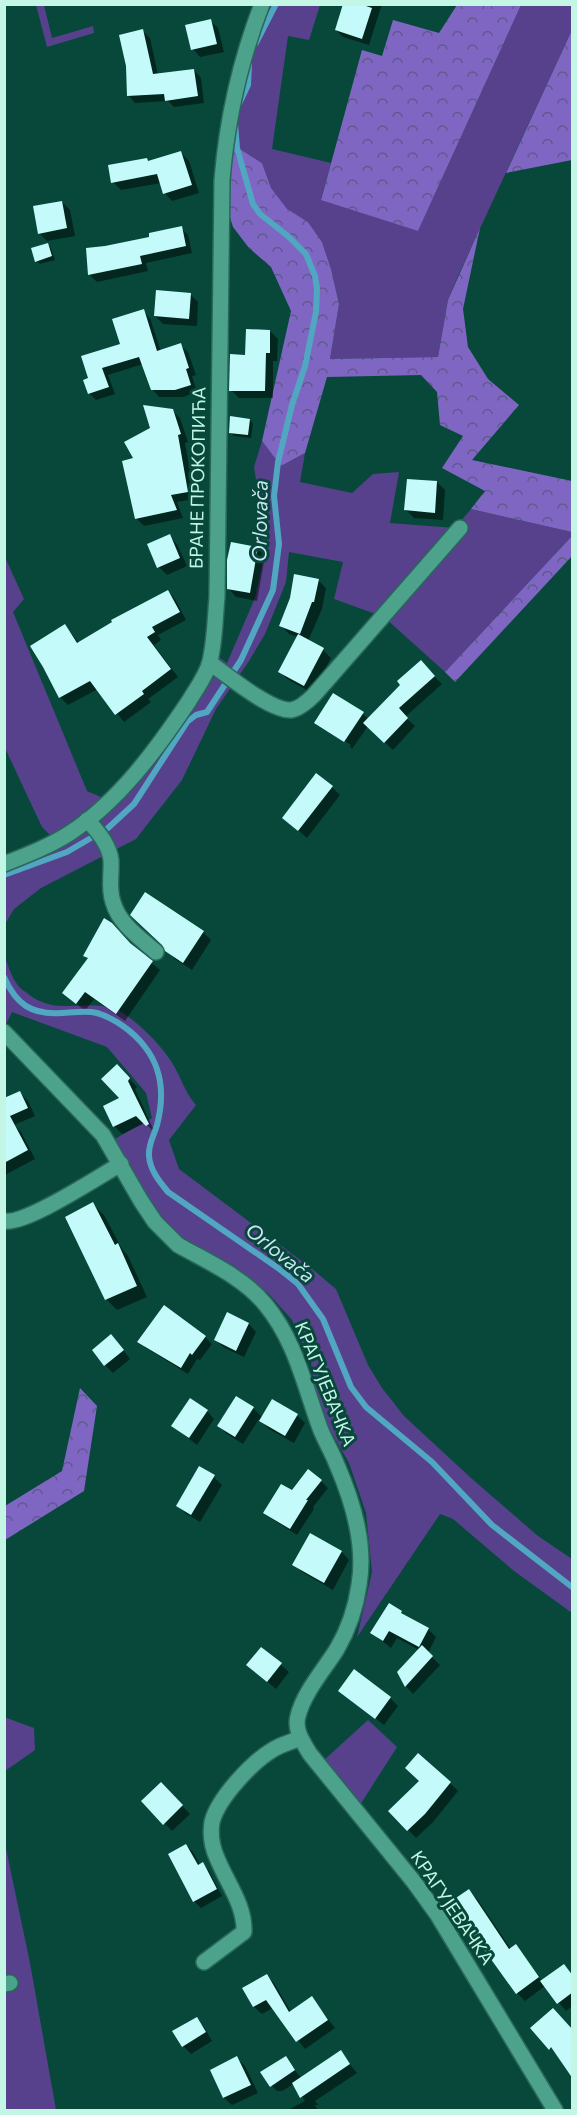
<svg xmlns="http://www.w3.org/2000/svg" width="577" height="2115" font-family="Commissioner,sans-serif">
  <defs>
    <pattern id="forest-crowns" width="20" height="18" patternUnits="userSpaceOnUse" patternTransform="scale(1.5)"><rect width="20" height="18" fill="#7f66c3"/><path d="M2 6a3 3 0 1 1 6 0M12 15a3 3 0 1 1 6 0" fill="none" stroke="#60598a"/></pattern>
  </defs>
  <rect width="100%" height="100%" fill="#07483b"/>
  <g fill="#57418c">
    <polygon points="36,5 44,5 52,38 93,26 94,33 47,47"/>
    <polygon points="262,5 320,5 309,40 288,36 272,149 331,163 321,199 418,231 521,5 572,5 572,30 458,276 448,300 438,357 330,359 339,304 331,269 322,242 308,222 287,210 271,188 262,163 227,141"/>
    <polygon points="262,441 281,466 305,453 300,482 352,493 373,474 399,472 390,523 455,528 471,509 572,532 572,536 445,672 384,617 334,599 343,562 289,552 286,582 265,634 249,661 216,709 182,780 136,839 41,888 14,909 5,924 5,861 55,840 42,827 5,748 4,555 24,599 13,612 87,791 110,801 139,771 211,652 227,663 255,598 264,555 260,505 254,467"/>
    <path d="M4,955c4,9 7,22 13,29 2,4 7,7 10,9 30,26 66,2 96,20 18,12 40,34 51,53 8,14 11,26 22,39l-27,35 10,29 132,99 25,21 32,76 14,23 22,28 67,62 67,58 34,23v54l-58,-42 -61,-52 -13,-5 -83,123 15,-65 -6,-59 -17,-50 -22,-38 -12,-29 -4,-34 -19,-42 -24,-27 -92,-58 -22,-23 -41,-72 39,-22 -6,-25 -39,-46 -95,-35 -6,12z"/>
    <polygon points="4,1717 34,1728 35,1750 5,1771"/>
    <polygon points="368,1720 397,1747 360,1805 323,1761"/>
    <polygon points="4,1839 30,1963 56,2110 5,2110"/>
  </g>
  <g fill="url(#forest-crowns)">
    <polygon points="457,5 521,5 418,231 321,200 362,50 382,56 393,20 439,33"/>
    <polygon points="572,30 572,160 506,173"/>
    <polygon points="227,141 262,163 271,188 287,209 308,222 322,242 331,269 339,304 330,359 438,357 448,300 480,228 463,309 468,347 488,379 519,405 472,460 572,481 572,532 471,509 485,491 442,468 463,436 440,425 437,392 421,375 327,377 305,453 281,466 262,441 291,311 271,267 249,248 233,227 222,192"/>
    <polygon points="572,536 572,556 455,682 445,672"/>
    <polygon points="80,1388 97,1406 84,1491 5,1540 5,1506 62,1471"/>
  </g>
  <g fill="#0007">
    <polygon points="344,4 382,4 369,45 343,37 336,30"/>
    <polygon points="210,21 218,28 224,52 200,57 193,49"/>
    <polygon points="143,31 150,38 158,75 194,70 201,78 204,103 174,107 168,101 135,103 128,95"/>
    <polygon points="181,153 189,161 199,193 172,201 165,193 161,183 121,190 113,182 149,163"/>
    <polygon points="62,202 70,210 75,236 47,241 39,233"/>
    <polygon points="181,228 188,235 192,253 146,263 148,271 97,282 90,275 151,238"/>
    <polygon points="48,244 51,248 55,260 40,264 37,261"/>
    <polygon points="190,294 198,302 197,326 163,324 155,316"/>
    <polygon points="143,311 150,318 161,352 180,345 188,352 196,375 192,376 197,392 183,397 159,397 152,389 143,364 108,375 115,394 96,400 89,393 85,381 122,345"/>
    <polygon points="270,331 278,339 277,361 273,361 273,398 239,398 231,390 247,356"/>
    <polygon points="172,410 180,418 188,442 185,443 195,499 177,502 183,518 144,526 136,518 135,459 151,429"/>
    <polygon points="250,420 253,424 251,438 234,436 230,432"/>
    <polygon points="437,482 445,490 443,520 414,518 406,510"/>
    <polygon points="169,536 177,544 187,566 167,575 159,567 149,545"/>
    <polygon points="257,548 265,556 257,601 236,597 228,588"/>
    <polygon points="318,580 326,588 322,609 308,641 323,650 331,658 312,693 287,679 279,671 298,637 289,634 281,626"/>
    <polygon points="168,591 175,599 186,620 158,635 161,640 154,645 178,677 148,699 151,702 124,722 98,689 68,705 60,697 45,666 65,626 79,643"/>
    <polygon points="428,670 442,684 405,717 415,726 393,750 368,726 352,749 350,747 351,745 322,727 322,729 316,722 363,714 369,720"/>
    <polygon points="332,787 340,795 307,838 284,818"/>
    <polygon points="203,932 211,940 192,970 175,959 167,950"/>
    <polygon points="132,947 160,970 125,1021 94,999 85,1011 64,993 89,959 85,955"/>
    <polygon points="117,1066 137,1087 135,1089 155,1133 145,1123 122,1134 114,1126 121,1098"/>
    <polygon points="20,1093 28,1101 35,1116 14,1125 21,1132 35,1159 5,1175 5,1118"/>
    <polygon points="93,1204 104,1215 122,1249 128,1256 147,1297 117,1310 107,1300 67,1217"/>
    <polygon points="228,1314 249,1324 256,1332 244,1357 223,1347 215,1339"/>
    <polygon points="205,1337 212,1344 200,1360 197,1359 188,1374 146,1348 139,1341"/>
    <polygon points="119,1344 130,1359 113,1373 105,1365"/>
    <polygon points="253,1408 263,1418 297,1415 305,1423 294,1443 269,1429 259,1419 243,1444 227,1434 219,1426"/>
    <polygon points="207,1411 214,1419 197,1445 173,1426"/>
    <polygon points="214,1477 222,1485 200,1522 185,1513 178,1505"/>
    <polygon points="321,1481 328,1488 313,1507 314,1509 297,1535 272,1519 265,1512 292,1492"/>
    <polygon points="311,1535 342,1552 349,1560 333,1590 302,1572 294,1564"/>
    <polygon points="401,1612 407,1618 428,1629 436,1637 428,1653 440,1665 413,1694 406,1686 399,1672 419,1650 397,1638 391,1648 372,1633"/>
    <polygon points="281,1665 289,1672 276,1689 256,1672"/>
    <polygon points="340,1691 390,1698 398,1706 384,1725"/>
    <polygon points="450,1783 458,1791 433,1822 416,1838 390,1811"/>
    <polygon points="161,1784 190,1814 172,1831 143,1801"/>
    <polygon points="186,1845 193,1852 200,1865 202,1864 209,1871 222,1896 201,1908 194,1901"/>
    <polygon points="469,1891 477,1899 511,1949 515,1946 542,1981 564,1966 572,1975 572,2006 566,2011 545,1986 525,2001 517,1993"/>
    <polygon points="267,1976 274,1983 291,2012 312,1998 335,2028 305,2049 273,2008 262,2014 254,2007 244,1989"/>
    <polygon points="196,2019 204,2027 212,2041 191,2054 183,2046"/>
    <polygon points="340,2052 357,2073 315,2101 320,2106 323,2110 319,2105 315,2105 318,2110 288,2110 305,2101 294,2084 282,2091 277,2091 269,2083 285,2058 302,2079"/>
    <polygon points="237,2058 245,2066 258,2093 232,2105 224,2098 212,2071"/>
  </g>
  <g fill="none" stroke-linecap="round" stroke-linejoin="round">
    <g stroke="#51a6c2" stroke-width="6">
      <polyline points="256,43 276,4"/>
      <polyline points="238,106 248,85 249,64"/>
      <polyline points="4,875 67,852 108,828 134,804 187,722 196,715 207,712 241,660 273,590 279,544 274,496 278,462 292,405 305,366 316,312 317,289 315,276 306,254 289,237 260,214 253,204 237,148 235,124"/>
      <path d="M4,977c12,27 27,38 57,36 12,0 24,-3 36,0 17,5 37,19 48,34 18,23 19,51 12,78 -3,11 -9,19 -8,31 1,14 10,25 19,36l110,76 20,16 25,35 28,68 15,20 66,55 60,63 80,62"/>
    </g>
  </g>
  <g fill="#c4fbfa">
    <polygon points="343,4 360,4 372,8 362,39 335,30"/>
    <polygon points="211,19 217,44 191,50 185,25"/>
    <polygon points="143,29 153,74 194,69 198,96 165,101 164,94 127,96 126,66 119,35"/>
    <polygon points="181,151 192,185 163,194 157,174 111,183 108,165 147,158 148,161"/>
    <polygon points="62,201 67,228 38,234 33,206"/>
    <polygon points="182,226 186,246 140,256 142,264 88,275 86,248 105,246 149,237 149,233"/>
    <polygon points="48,243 52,256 35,262 31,248"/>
    <polygon points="156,290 191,293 189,319 154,316"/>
    <polygon points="144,309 157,351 181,343 189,368 186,369 191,385 175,390 151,390 139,357 102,368 109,387 88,394 83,380 88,378 81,356 120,344 112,319"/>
    <polygon points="246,329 270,330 270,353 266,353 265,391 229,391 230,354 245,355"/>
    <polygon points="143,405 173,409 181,434 178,435 188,492 171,495 177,510 135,519 122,461 133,458 124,442 150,428"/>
    <polygon points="230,416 250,419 248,435 229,433"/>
    <polygon points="407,479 437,481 435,513 404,510"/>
    <polygon points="170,534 180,558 157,568 147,544"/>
    <polygon points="231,542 258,547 250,593 227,589 227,560"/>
    <polygon points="294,574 319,579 314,602 312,602 300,634 279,626 290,598"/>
    <polygon points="168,590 180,612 152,627 155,632 147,637 171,669 142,691 144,694 115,715 90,681 59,698 43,667 30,646 65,624 77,643 112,622 111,620"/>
    <polygon points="298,634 324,648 304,686 278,672"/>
    <polygon points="421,660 435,676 399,708 408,718 384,743 363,723 400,685 397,681"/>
    <polygon points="333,693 364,712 344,742 314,723"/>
    <polygon points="316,773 333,786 298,831 282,818"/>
    <polygon points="145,892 204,931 183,963 165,951 162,945 130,915"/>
    <polygon points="104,918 112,923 130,943 153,961 116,1014 85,992 76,1004 62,993 88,958 83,956"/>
    <polygon points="117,1064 130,1078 128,1081 149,1124 146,1126 136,1116 113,1127 103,1106 119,1098 101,1079"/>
    <polygon points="20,1091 28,1108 10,1116 28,1150 4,1163 4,1098"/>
    <polygon points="93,1202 115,1245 118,1243 137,1286 105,1300 65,1217"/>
    <polygon points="164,1305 206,1336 192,1355 190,1353 181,1368 137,1342"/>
    <polygon points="227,1312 249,1323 236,1351 214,1340"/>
    <polygon points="111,1334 124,1350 104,1366 92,1350"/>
    <polygon points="236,1396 254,1407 235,1437 217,1426"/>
    <polygon points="190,1398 208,1410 189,1438 171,1426"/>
    <polygon points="272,1399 298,1414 285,1436 259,1421"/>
    <polygon points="199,1466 215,1475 191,1515 176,1506"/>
    <polygon points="308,1469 322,1480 306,1500 308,1500 290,1529 263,1513 281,1484 292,1490"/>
    <polygon points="310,1533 342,1551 324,1583 292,1565"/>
    <polygon points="389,1603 402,1611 401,1613 429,1628 419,1647 389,1631 383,1641 370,1633"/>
    <polygon points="422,1645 433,1656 405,1687 397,1672"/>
    <polygon points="261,1647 282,1663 267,1682 246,1665"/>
    <polygon points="354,1669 391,1697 375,1719 338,1691"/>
    <polygon points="418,1753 451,1782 425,1814 407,1831 388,1811 419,1781 405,1768"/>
    <polygon points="161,1782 183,1805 163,1825 141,1801"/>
    <polygon points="186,1844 198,1865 203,1862 217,1889 193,1902 168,1854"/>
    <polygon points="469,1889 509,1949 516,1944 539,1977 516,1994 450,1902"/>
    <polygon points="564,1964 573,1976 573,1992 557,2004 540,1981"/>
    <polygon points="267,1974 289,2012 312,1996 328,2020 296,2042 266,2000 253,2007 242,1988"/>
    <polygon points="553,2008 573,2030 573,2079 551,2047 549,2050 530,2028"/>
    <polygon points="197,2017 206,2032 182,2047 172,2031"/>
    <polygon points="341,2050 350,2064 300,2098 292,2083"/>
    <polygon points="237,2056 251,2085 223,2098 210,2070"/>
    <polygon points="286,2056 295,2070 270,2087 260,2072"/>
  </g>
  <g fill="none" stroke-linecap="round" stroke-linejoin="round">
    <defs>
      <g id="minor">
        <path d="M210,663c17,12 60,48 81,47 8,-1 17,-9 23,-15l146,-167"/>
        <path d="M87,820c11,11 22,24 24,40 1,14 -3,28 2,42 6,22 27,36 43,50"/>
        <path d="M4,864c23,-9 46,-18 66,-31 49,-32 87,-84 119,-132 7,-12 18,-26 21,-40 5,-21 5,-43 7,-64l5,-417c5,-61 18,-119 40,-176"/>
        <path d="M4,1032l99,103 38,66 14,21 23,23c30,17 65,32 87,59 30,36 39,80 55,124 5,13 12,24 17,37 16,37 29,79 22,120 -3,22 -11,45 -22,64 -13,21 -33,43 -39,67 -4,14 5,26 12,38l104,128 23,32 118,196"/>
        <path d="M4,1221c22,4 95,-45 117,-57"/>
        <path d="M204,1962l40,-30c1,-27 -17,-49 -27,-74 -5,-11 -7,-23 -5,-36 6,-24 41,-61 62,-73 8,-5 18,-7 26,-11"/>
        <polyline points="4,1984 10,1983"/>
      </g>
    </defs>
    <use href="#minor" stroke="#29675a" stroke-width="18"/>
    <use href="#minor" stroke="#4ca28b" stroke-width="15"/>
  </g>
  <g text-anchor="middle" stroke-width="6" stroke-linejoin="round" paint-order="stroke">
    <g font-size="18" fill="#c4f6e6" stroke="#07483b">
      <text transform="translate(198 478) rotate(-89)" y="6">БРАНЕ ПРОКОПИЋА</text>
      <text transform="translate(325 1384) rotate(68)" y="6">КРАГУЈЕВАЧКА</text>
      <text transform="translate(452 1908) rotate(56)" y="6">КРАГУЈЕВАЧКА</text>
    </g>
    <g font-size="20" font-style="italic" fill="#cde6f5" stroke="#07483b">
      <text transform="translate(260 521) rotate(-89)" y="7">Orlovača</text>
      <text transform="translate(280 1253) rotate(39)" y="7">Orlovača</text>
    </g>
  </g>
  <rect width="577" height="2115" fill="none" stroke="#c4f6e6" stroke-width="12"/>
</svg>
